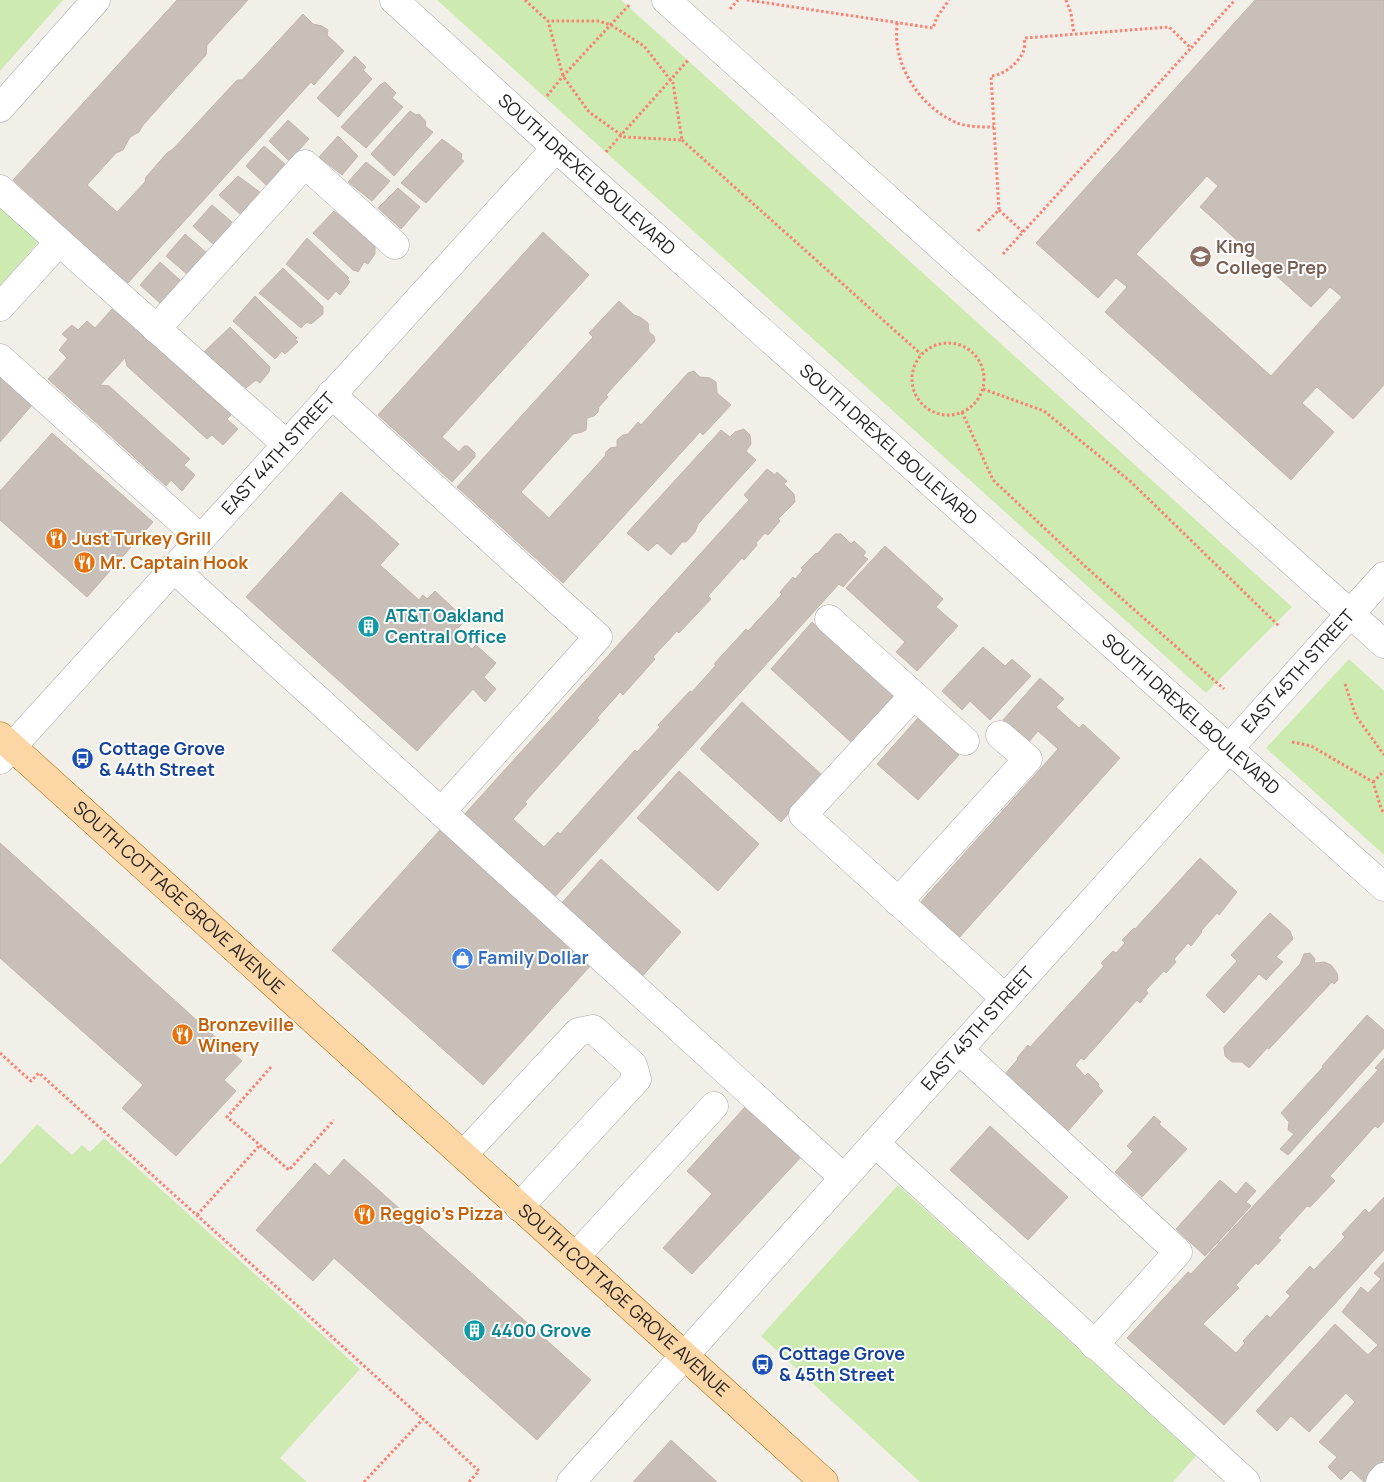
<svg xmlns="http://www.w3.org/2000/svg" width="1384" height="1482" font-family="Manrope,sans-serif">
  <rect width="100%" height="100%" fill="#f2efe9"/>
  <g fill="#cdebb0">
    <polygon points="0,0 63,0 0,71"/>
    <polygon points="437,0 621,0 1292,607 1206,693"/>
    <polygon points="0,204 40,240 0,286"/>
    <polygon points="1349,659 1384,691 1384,855 1266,748"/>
    <polygon points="37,1124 72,1155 82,1145 90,1152 104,1138 360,1369 280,1458 307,1482 0,1482 0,1165"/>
    <polygon points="898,1185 1196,1456 1173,1482 920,1482 761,1336"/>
  </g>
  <g fill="#c7bfb8" stroke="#c4b6ab" fill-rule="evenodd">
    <polygon points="177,0 248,0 207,45 206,55 143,125 139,132 130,137 123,150 116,153 87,185 117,212 145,182 146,177 167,153 173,149 237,80 242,80 303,14 313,24 322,26 328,30 327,35 344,51 314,85 311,82 127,284 13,180"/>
    <path d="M1255,0h129v385l-31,34 -36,-32 -15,16 32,29 -43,48 -186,-168 22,-25 -11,-9 -18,20 -62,-55zM1207,176l11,10 -18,21 111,100 19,-20 12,10 -71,79 -135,-122z"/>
    <polygon points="355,56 366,67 363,70 372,79 338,117 317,98"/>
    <polygon points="385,82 396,93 392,98 403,107 366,148 341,127 380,85"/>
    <polygon points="410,111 416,115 419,114 426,122 425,126 433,132 394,176 371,154"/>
    <polygon points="288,120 309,139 289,161 269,141"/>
    <polygon points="338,136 358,156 342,175 319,157"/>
    <polygon points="442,139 462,154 461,159 464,161 426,203 401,183"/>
    <polygon points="264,146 285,164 266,185 246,166"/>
    <polygon points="366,162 390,181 372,201 348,182"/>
    <polygon points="238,176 261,193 241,215 219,195"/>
    <polygon points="398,188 420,207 401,229 378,208"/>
    <polygon points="212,205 232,222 214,245 193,226"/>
    <polygon points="334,211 375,245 375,254 368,264 364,262 358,272 355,270 354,271 313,233"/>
    <polygon points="543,232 589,275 442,437 459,452 464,446 468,446 475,453 475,457 452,482 378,415"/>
    <polygon points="185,234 207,253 188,275 166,256"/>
    <polygon points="307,238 349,278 347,279 350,282 340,295 336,291 328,300 286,264"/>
    <polygon points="160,262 181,281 161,304 140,285"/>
    <polygon points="283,268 323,307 323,314 311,324 307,322 301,328 259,293"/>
    <polygon points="255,296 297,338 295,339 298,342 285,354 282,351 275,359 233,321"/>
    <polygon points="619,301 634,315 640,317 648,323 649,332 654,336 655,341 606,395 608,397 599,407 598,412 594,416 587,418 586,430 582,432 573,434 521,492 549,518 605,456 606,452 610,448 617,447 617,440 623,435 628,434 638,422 641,425 688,373 694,371 700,377 710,378 716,382 717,393 731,405 703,435 700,432 563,583 457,487 593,337 589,333"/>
    <polygon points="113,308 166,356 168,354 199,382 197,384 231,415 227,419 238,429 223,445 212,435 207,439 127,366 125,358 100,385 109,386 190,459 184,465 195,475 182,491 171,480 166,486 48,379 67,358 59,350 68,339 62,334 72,325 78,330 87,321 95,328"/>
    <polygon points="230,327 270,367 269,372 260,383 256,380 246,388 204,352"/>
    <polygon points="0,376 32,405 0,442"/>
    <polygon points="744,429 750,435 751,444 746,451 756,460 698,524 695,532 686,542 682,542 671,555 657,543 648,551 627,533 721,430 730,437 735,432"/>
    <polygon points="52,433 153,522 87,597 0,520 0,491"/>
    <polygon points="767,469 775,475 777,472 787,481 784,484 794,494 795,502 778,519 780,521 768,535 765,533 756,543 757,545 744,560 742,558 708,596 711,599 679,633 677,631 653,657 655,659 623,695 620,692 597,718 599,720 525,802 527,804 513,819 544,847 558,832 560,834 635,750 637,752 660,727 658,725 690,691 692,692 716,665 714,664 746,629 748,631 782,594 780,592 793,577 795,579 803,570 801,568 816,553 817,554 835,534 841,534 851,544 854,541 866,552 863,556 868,559 843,587 839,584 553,899 462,817 749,500 744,495"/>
    <polygon points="341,492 399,544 380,565 419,600 423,595 427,599 435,591 466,620 454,632 472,649 476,645 496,663 484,677 496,689 485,702 473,689 417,751 246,597"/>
    <polygon points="885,546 943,599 936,607 958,626 917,671 896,652 905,642 846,588"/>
    <polygon points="812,622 894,696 852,743 771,669"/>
    <polygon points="983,647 1005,666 1012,659 1031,676 990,720 970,701 962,710 942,691"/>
    <polygon points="1040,678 1064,699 1056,707 1079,728 1083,724 1120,758 958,939 919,904 1058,749 1038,731 1028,743 1003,720"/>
    <polygon points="742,702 822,775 781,822 700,749"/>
    <polygon points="918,718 959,755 918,800 877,764"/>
    <polygon points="679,771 759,844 718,891 637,818"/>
    <polygon points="440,830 591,965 483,1085 332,950"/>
    <polygon points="0,843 242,1061 224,1080 236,1091 176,1156 122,1108 143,1085 0,958"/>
    <polygon points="1200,858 1237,892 1219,915 1217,913 1201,931 1202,932 1191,946 1188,943 1174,959 1176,962 1166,973 1164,971 1146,990 1148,993 1140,1003 1137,1000 1084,1060 1081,1058 1075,1065 1085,1076 1088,1073 1099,1084 1098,1086 1103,1091 1068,1131 1005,1074 1018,1059 1017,1058 1028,1045 1030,1047 1104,966 1101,963 1113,951 1116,953 1125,943 1122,940 1134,928 1135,929"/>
    <polygon points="601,859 681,932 640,979 559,906"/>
    <polygon points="1270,913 1290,931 1293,939 1276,957 1283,962 1266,980 1259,974 1224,1013 1206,995 1237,961 1231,955"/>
    <polygon points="1310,953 1315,959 1314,963 1324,962 1331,965 1337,973 1338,980 1334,984 1332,982 1269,1049 1267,1048 1249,1068 1242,1062 1232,1062 1225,1056 1224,1047 1300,964 1304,954"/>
    <polygon points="1367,1015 1384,1030 1384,1048 1288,1155 1280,1149 1294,1134 1288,1130 1289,1122 1281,1113 1323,1067 1322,1066"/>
    <polygon points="1384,1058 1384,1121 1378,1128 1375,1126 1330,1176 1335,1181 1310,1207 1307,1206 1278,1238 1281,1240 1258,1265 1256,1263 1236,1285 1239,1288 1203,1324 1236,1353 1245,1343 1243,1341 1267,1315 1270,1318 1290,1296 1286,1292 1310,1266 1314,1270 1345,1237 1342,1234 1365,1209 1369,1213 1384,1197 1384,1250 1224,1425 1127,1338 1188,1272 1191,1274 1378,1070 1375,1068"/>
    <polygon points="746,1106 801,1157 692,1274 663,1248 712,1194 687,1171"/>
    <polygon points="1154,1116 1161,1122 1159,1124 1187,1149 1142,1197 1115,1172 1133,1152 1127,1146"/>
    <polygon points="990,1126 1068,1197 1028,1240 950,1170"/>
    <polygon points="344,1159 591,1380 537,1440 334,1258 313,1281 256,1230 315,1163 329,1176"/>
    <polygon points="1220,1180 1236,1194 1246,1182 1256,1191 1246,1202 1251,1206 1205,1256 1176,1229"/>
    <polygon points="1384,1262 1384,1460 1364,1482 1351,1470 1341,1480 1328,1467 1337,1457 1319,1442 1355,1402 1346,1393 1309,1432 1291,1416 1277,1431 1256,1411 1335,1324 1368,1355 1378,1345 1342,1312 1361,1287 1368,1293 1381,1279 1374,1273"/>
    <polygon points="671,1440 717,1482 633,1482"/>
  </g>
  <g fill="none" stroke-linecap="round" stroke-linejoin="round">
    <defs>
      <g id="minor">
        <path id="s1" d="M394,0l162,148 828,739"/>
        <polyline points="666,0 1384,644"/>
        <polyline points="0,108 96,0"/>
        <polyline points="0,189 286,444"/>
        <polyline points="0,307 59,242"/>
        <polyline points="156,329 305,164 395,245"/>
        <polyline points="0,358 200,538"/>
        <polyline points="331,394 598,637 441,812"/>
        <polyline points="173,568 844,1178"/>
        <polyline points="829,619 965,741"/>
        <polyline points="914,695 803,815 1005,998"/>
        <path id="s2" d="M0,760l556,-612"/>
        <polyline points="898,902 1028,759 1000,735"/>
        <polyline points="959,1050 1178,1252 1094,1345"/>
        <polyline points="875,1143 1246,1482"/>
        <polyline points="463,1155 578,1032 593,1029 633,1065 637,1079 519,1207"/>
        <polyline points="575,1257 714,1106"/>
        <path id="s3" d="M571,1482l813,-906"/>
        <polyline points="1380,1482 1384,1477"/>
      </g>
      <g id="major">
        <path id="s4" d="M0,736l824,746"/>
      </g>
    </defs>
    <use href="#minor" stroke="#a9a9a9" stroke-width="29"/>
    <use href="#major" stroke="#a06b00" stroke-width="29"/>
    <g stroke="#fa8072" stroke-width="3" stroke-dasharray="2.5 2.5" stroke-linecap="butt">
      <polyline points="525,0 548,21 563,76 589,112 624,137 682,140 673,83 644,46 611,25 598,21 548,21"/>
      <polyline points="747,0 933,28 937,17 949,0"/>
      <polyline points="1066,0 1071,13 1074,34"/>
      <polyline points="730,9 738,0"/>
      <path d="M897,23c0,6 -1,13 0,19 3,35 30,70 63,82 11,3 23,3 34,3"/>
      <polyline points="547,96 563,76 630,4"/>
      <polyline points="682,140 921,354"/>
      <polyline points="606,152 689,59"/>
      <polyline points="999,210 1023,232"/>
      <path d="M978,231l21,-21 -8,-134c13,-1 28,-13 33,-26 1,-4 0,-9 1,-12l144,-11 22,21 44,-48"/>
      <polyline points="1003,254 1191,48"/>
      <circle cx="948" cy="379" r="36"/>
      <polyline points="983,389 1044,411 1131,482 1279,626"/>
      <polyline points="962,412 993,480 1087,568 1224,689"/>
      <polyline points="1345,684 1356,716 1384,755"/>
      <polyline points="1292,742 1311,746 1373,782 1381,808 1384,814"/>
      <polyline points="1373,782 1384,771"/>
      <polyline points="0,1053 31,1081 39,1073 423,1419"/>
      <polyline points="271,1067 227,1117 289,1170 334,1120"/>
      <polyline points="197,1215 260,1145"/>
      <polyline points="364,1482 423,1419 479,1471 469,1482"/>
    </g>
    <use href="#minor" stroke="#fff" stroke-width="28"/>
    <use href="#major" stroke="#fcd6a4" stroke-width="28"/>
  </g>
  <defs>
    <symbol id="school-disc" viewBox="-11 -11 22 22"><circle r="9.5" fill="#8d6e63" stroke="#fff"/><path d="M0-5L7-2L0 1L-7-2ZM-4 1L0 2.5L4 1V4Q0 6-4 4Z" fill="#fff"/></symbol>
    <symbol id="restaurant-disc" viewBox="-11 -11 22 22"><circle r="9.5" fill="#e8710a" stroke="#fff"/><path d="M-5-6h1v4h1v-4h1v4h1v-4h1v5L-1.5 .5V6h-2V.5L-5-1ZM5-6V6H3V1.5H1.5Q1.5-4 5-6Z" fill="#fff"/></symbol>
    <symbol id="building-disc" viewBox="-11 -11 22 22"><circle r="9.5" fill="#0f9aa8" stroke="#fff"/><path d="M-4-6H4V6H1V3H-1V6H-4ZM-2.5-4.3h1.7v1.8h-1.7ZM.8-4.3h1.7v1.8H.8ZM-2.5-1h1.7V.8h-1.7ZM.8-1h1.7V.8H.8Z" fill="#fff"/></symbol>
    <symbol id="bus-disc" viewBox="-11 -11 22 22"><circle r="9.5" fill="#1a4fb4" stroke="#fff"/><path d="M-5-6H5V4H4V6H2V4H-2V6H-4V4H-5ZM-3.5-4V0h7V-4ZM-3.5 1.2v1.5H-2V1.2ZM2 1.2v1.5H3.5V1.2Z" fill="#fff"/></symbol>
    <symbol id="shop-disc" viewBox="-11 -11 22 22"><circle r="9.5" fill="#3f7fe0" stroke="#fff"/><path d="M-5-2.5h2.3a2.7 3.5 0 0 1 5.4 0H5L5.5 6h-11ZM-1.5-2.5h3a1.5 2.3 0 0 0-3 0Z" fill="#fff"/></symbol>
  </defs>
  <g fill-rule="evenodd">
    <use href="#school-disc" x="1188" y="244" width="25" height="25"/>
    <use href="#restaurant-disc" x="44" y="526" width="25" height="25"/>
    <use href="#restaurant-disc" x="72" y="550" width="25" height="25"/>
    <use href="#building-disc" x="356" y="614" width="25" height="25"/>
    <use href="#bus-disc" x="70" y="746" width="25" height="25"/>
    <use href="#shop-disc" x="450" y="946" width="25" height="25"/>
    <use href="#restaurant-disc" x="170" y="1022" width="25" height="25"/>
    <use href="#restaurant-disc" x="352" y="1202" width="25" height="25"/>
    <use href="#building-disc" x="462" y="1318" width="25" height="25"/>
    <use href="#bus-disc" x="750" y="1352" width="25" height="25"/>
  </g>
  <g text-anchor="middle" stroke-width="4" stroke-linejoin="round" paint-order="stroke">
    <g font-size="18" fill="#222" stroke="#fff">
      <text dy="6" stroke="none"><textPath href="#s1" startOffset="260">SOUTH DREXEL BOULEVARD</textPath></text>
      <text dy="6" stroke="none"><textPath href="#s1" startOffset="665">SOUTH DREXEL BOULEVARD</textPath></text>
      <text dy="6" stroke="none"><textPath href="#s2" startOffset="414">EAST 44TH STREET</textPath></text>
      <text dy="6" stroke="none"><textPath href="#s3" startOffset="1089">EAST 45TH STREET</textPath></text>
      <text dy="6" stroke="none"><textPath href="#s1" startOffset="1070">SOUTH DREXEL BOULEVARD</textPath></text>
      <text dy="6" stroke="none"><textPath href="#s4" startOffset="241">SOUTH COTTAGE GROVE AVENUE</textPath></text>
      <text dy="6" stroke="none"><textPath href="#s3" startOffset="609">EAST 45TH STREET</textPath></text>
      <text dy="6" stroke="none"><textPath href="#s4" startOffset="841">SOUTH COTTAGE GROVE AVENUE</textPath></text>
    </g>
    <g font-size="18" font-weight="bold" fill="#785e54" stroke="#fff" text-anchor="start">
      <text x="1216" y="253">King<tspan x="1216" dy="21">College Prep</tspan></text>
    </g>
    <g font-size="18" font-weight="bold" fill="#c56008" stroke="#fff" text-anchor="start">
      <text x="72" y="545">Just Turkey Grill</text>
      <text x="100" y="569">Mr. Captain Hook</text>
      <text x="198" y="1031">Bronzeville<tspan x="198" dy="21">Winery</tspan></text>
      <text x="380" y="1220">Reggio's Pizza</text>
    </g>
    <g font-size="18" font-weight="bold" fill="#0d838f" stroke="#fff" text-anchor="start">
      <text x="385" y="622">AT&amp;T Oakland<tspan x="385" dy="21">Central Office</tspan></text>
      <text x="491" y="1337">4400 Grove</text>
    </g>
    <g font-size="18" font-weight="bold" fill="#164399" stroke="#fff" text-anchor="start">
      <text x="99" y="755">Cottage Grove<tspan x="99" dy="21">&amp; 44th Street</tspan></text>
      <text x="779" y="1360">Cottage Grove<tspan x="779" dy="21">&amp; 45th Street</tspan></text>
    </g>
    <g font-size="18" font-weight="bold" fill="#366cbe" stroke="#fff" text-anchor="start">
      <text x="478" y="964">Family Dollar</text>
    </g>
  </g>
</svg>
